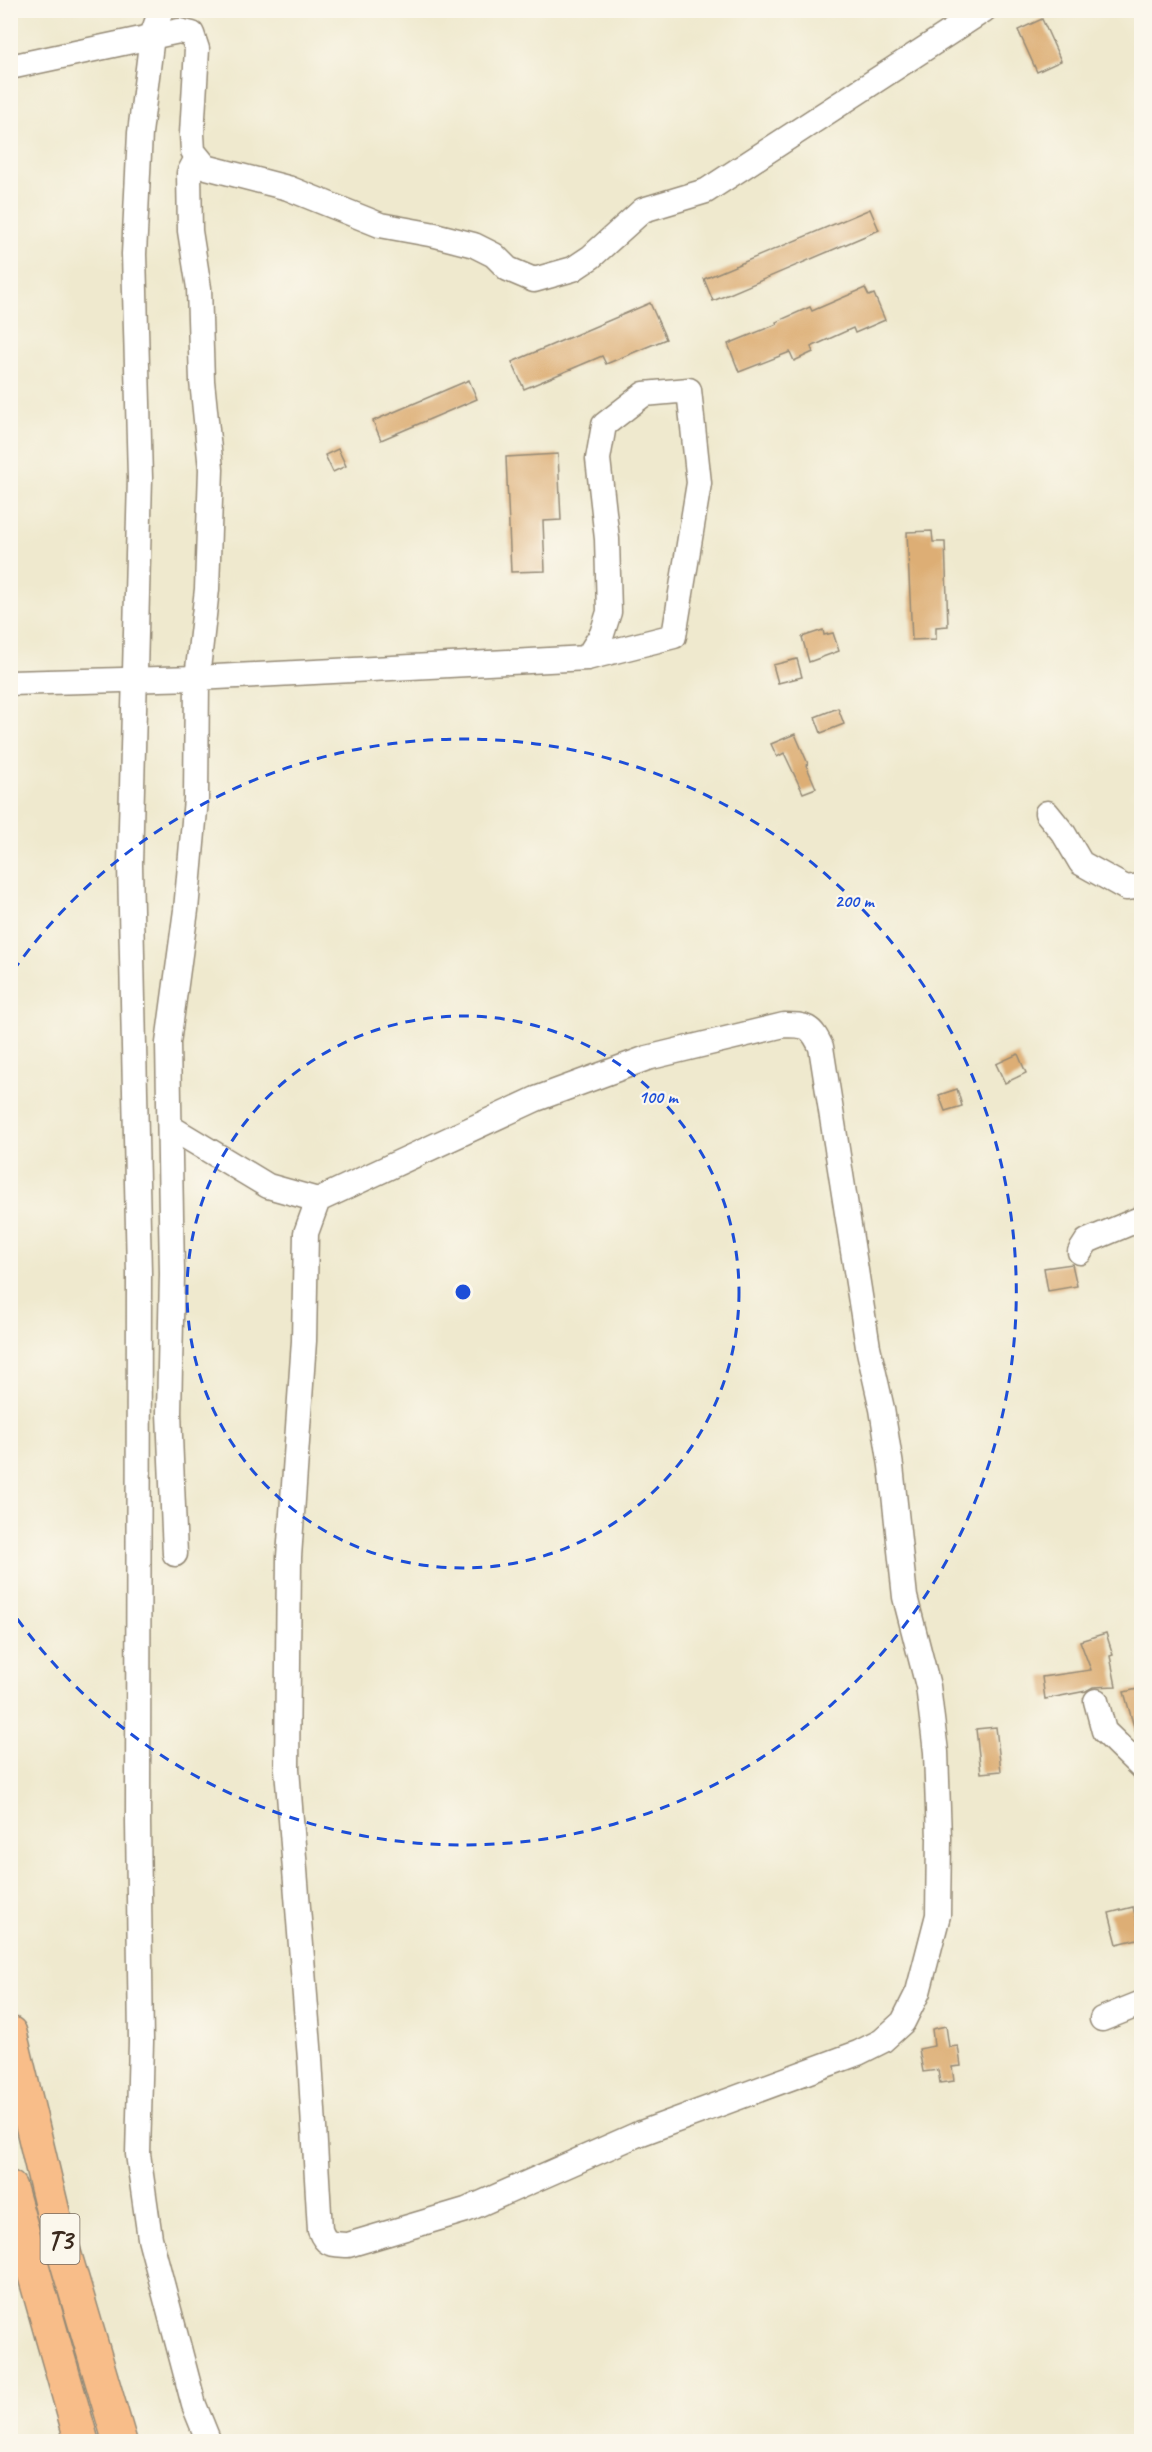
<svg xmlns="http://www.w3.org/2000/svg" width="1152" height="2452" font-family="Caveat,sans-serif">
  <rect width="100%" height="100%" fill="#fbf7ec"/>
  <filter id="ink" filterUnits="userSpaceOnUse"><feTurbulence type="fractalNoise" baseFrequency=".0167" numOctaves="2"/><feDisplacementMap in="SourceGraphic" scale="12" xChannelSelector="R" yChannelSelector="G"/><feConvolveMatrix kernelMatrix="1 2 1 2 8 2 1 2 1" color-interpolation-filters="sRGB"/></filter>
  <filter id="wash" filterUnits="userSpaceOnUse"><feTurbulence type="fractalNoise" baseFrequency=".008" numOctaves="4" result="noise"/><feDisplacementMap in="SourceGraphic" scale="24" xChannelSelector="R" yChannelSelector="G"/><feGaussianBlur stdDeviation="1.35" result="paint"/><feColorMatrix in="noise" values="0 0 0 0 0 0 0 0 0 0 0 0 0 0 0 0 0 1.4 0 .05"/><feComposite in="paint" operator="in"/></filter>
  <g filter="url(#wash)">
    <rect width="100%" height="100%" fill="#efe9ce"/>
    <g id="blocks">
      <g fill="#ddae75">
        <polygon points="1042,19 1061,61 1037,72 1018,30"/>
        <polygon points="870,209 879,230 713,301 704,279"/>
        <polygon points="865,288 869,296 874,294 885,320 855,333 853,328 811,347 813,352 794,361 790,352 739,372 728,344 777,324 776,322 810,307 812,311"/>
        <polygon points="650,303 666,339 606,364 602,356 524,389 512,362"/>
        <polygon points="469,380 477,399 381,440 373,421"/>
        <polygon points="338,449 346,466 333,472 325,455"/>
        <polygon points="558,454 561,520 543,521 545,571 511,572 506,457"/>
        <polygon points="932,531 933,542 945,542 948,626 936,627 936,639 912,640 907,532"/>
        <polygon points="823,630 824,635 833,633 839,651 809,662 802,637"/>
        <polygon points="797,659 802,677 778,683 773,665"/>
        <polygon points="838,708 844,724 821,733 815,717"/>
        <polygon points="795,734 808,764 806,765 816,788 803,793 784,753 777,757 771,744"/>
        <polygon points="1018,1054 1026,1073 1005,1083 996,1064"/>
        <polygon points="957,1089 962,1106 945,1111 939,1095"/>
        <polygon points="1072,1264 1077,1286 1048,1291 1044,1268"/>
        <polygon points="1106,1633 1113,1655 1110,1656 1116,1686 1093,1687 1086,1691 1045,1699 1042,1677 1091,1670 1080,1641"/>
        <polygon points="1142,1688 1142,1736 1137,1737 1124,1692"/>
        <polygon points="996,1727 1001,1771 981,1773 976,1729"/>
        <polygon points="1133,1907 1141,1938 1117,1944 1109,1913"/>
        <polygon points="946,2026 949,2047 958,2046 961,2066 952,2067 954,2081 940,2083 938,2070 923,2072 919,2049 934,2046 932,2029"/>
      </g>
    </g>
  </g>
  <g filter="url(#ink)">
    <use href="#blocks" fill-opacity="0" stroke="#958a76" stroke-width="1.5"/>
    <g fill="none" stroke-linecap="round" stroke-linejoin="round">
      <defs>
        <g id="minor">
          <polyline points="161,10 152,36 140,133 134,254 140,478 130,865 139,1273 138,1822 141,2042 138,2154 150,2238 194,2405 209,2442"/>
          <polyline points="10,67 179,31 192,34 197,49 192,134 193,151 206,167 288,188 380,225 435,235 474,245 494,255 508,269 534,280 573,269 591,257 643,210 706,191 984,10"/>
          <polyline points="10,683 197,678 587,658 674,636 699,483 689,390 644,394 604,425 598,459 607,539 609,612 602,634 587,658"/>
          <polyline points="1047,813 1064,834 1081,863 1126,888 1142,886"/>
          <path d="M170,1127l98,59 50,14 218,-101 111,-41 137,-33c23,0 27,1 37,22l47,300 14,62 9,57 14,131 23,89 8,66 3,86 -1,77 -20,77 -15,30 -21,19 -24,12 -222,82 -170,75 -118,35c-16,-1 -22,1 -28,-15l-10,-171 -23,-290 2,-212 15,-216 2,-108 12,-33"/>
          <polyline points="1080,1252 1087,1241 1142,1218"/>
          <polyline points="175,1554 169,1413 172,1274 168,1043 186,910 196,799 197,678 207,589 211,469 202,381 199,288 190,231 189,173 197,158"/>
          <polyline points="1096,1701 1104,1731 1142,1768"/>
          <polyline points="1102,2019 1142,2003"/>
        </g>
        <g id="highway">
          <polyline points="10,2033 56,2225 120,2442"/>
          <polyline points="10,2188 82,2442"/>
        </g>
      </defs>
      <use href="#minor" stroke="#958a76" stroke-width="27"/>
      <use href="#highway" stroke="#958a76" stroke-width="36"/>
      <use href="#minor" stroke="#fff" stroke-width="24"/>
      <use href="#highway" stroke="#f8bd89" stroke-width="33"/>
    </g>
  </g>
  <g fill="none" stroke="#1d4ed8" stroke-width="3" stroke-dasharray="10 8">
    <circle cx="463" cy="1292" r="276"/>
    <path d="M13 971A553 553 0 1 1 13 1613"/>
  </g>
  <g text-anchor="middle" stroke-width="4.5" stroke-linejoin="round" paint-order="stroke">
    <rect fill="#fbf7ec" stroke="#75685c" stroke-width="1.5" x="40.5" y="2214" width="39" height="50" rx="4.5"/>
    <g font-size="28" font-weight="bold" fill="#3b2a1e">
      <text x="60" y="2249">T3</text>
    </g>
  </g>
  <circle cx="463" cy="1292" r="9" fill="#1d4ed8" stroke="#fbf7ec" stroke-width="3"/>
  <g font-size="18" text-anchor="middle" font-weight="bold" fill="#1d4ed8" stroke="#fbf7ec" stroke-width="4.5" stroke-linejoin="round" paint-order="stroke">
    <text x="854" y="907">200 m</text>
    <text x="658" y="1103">100 m</text>
  </g>
  <rect width="1152" height="2452" fill="none" stroke="#fbf7ec" stroke-width="36"/>
</svg>
